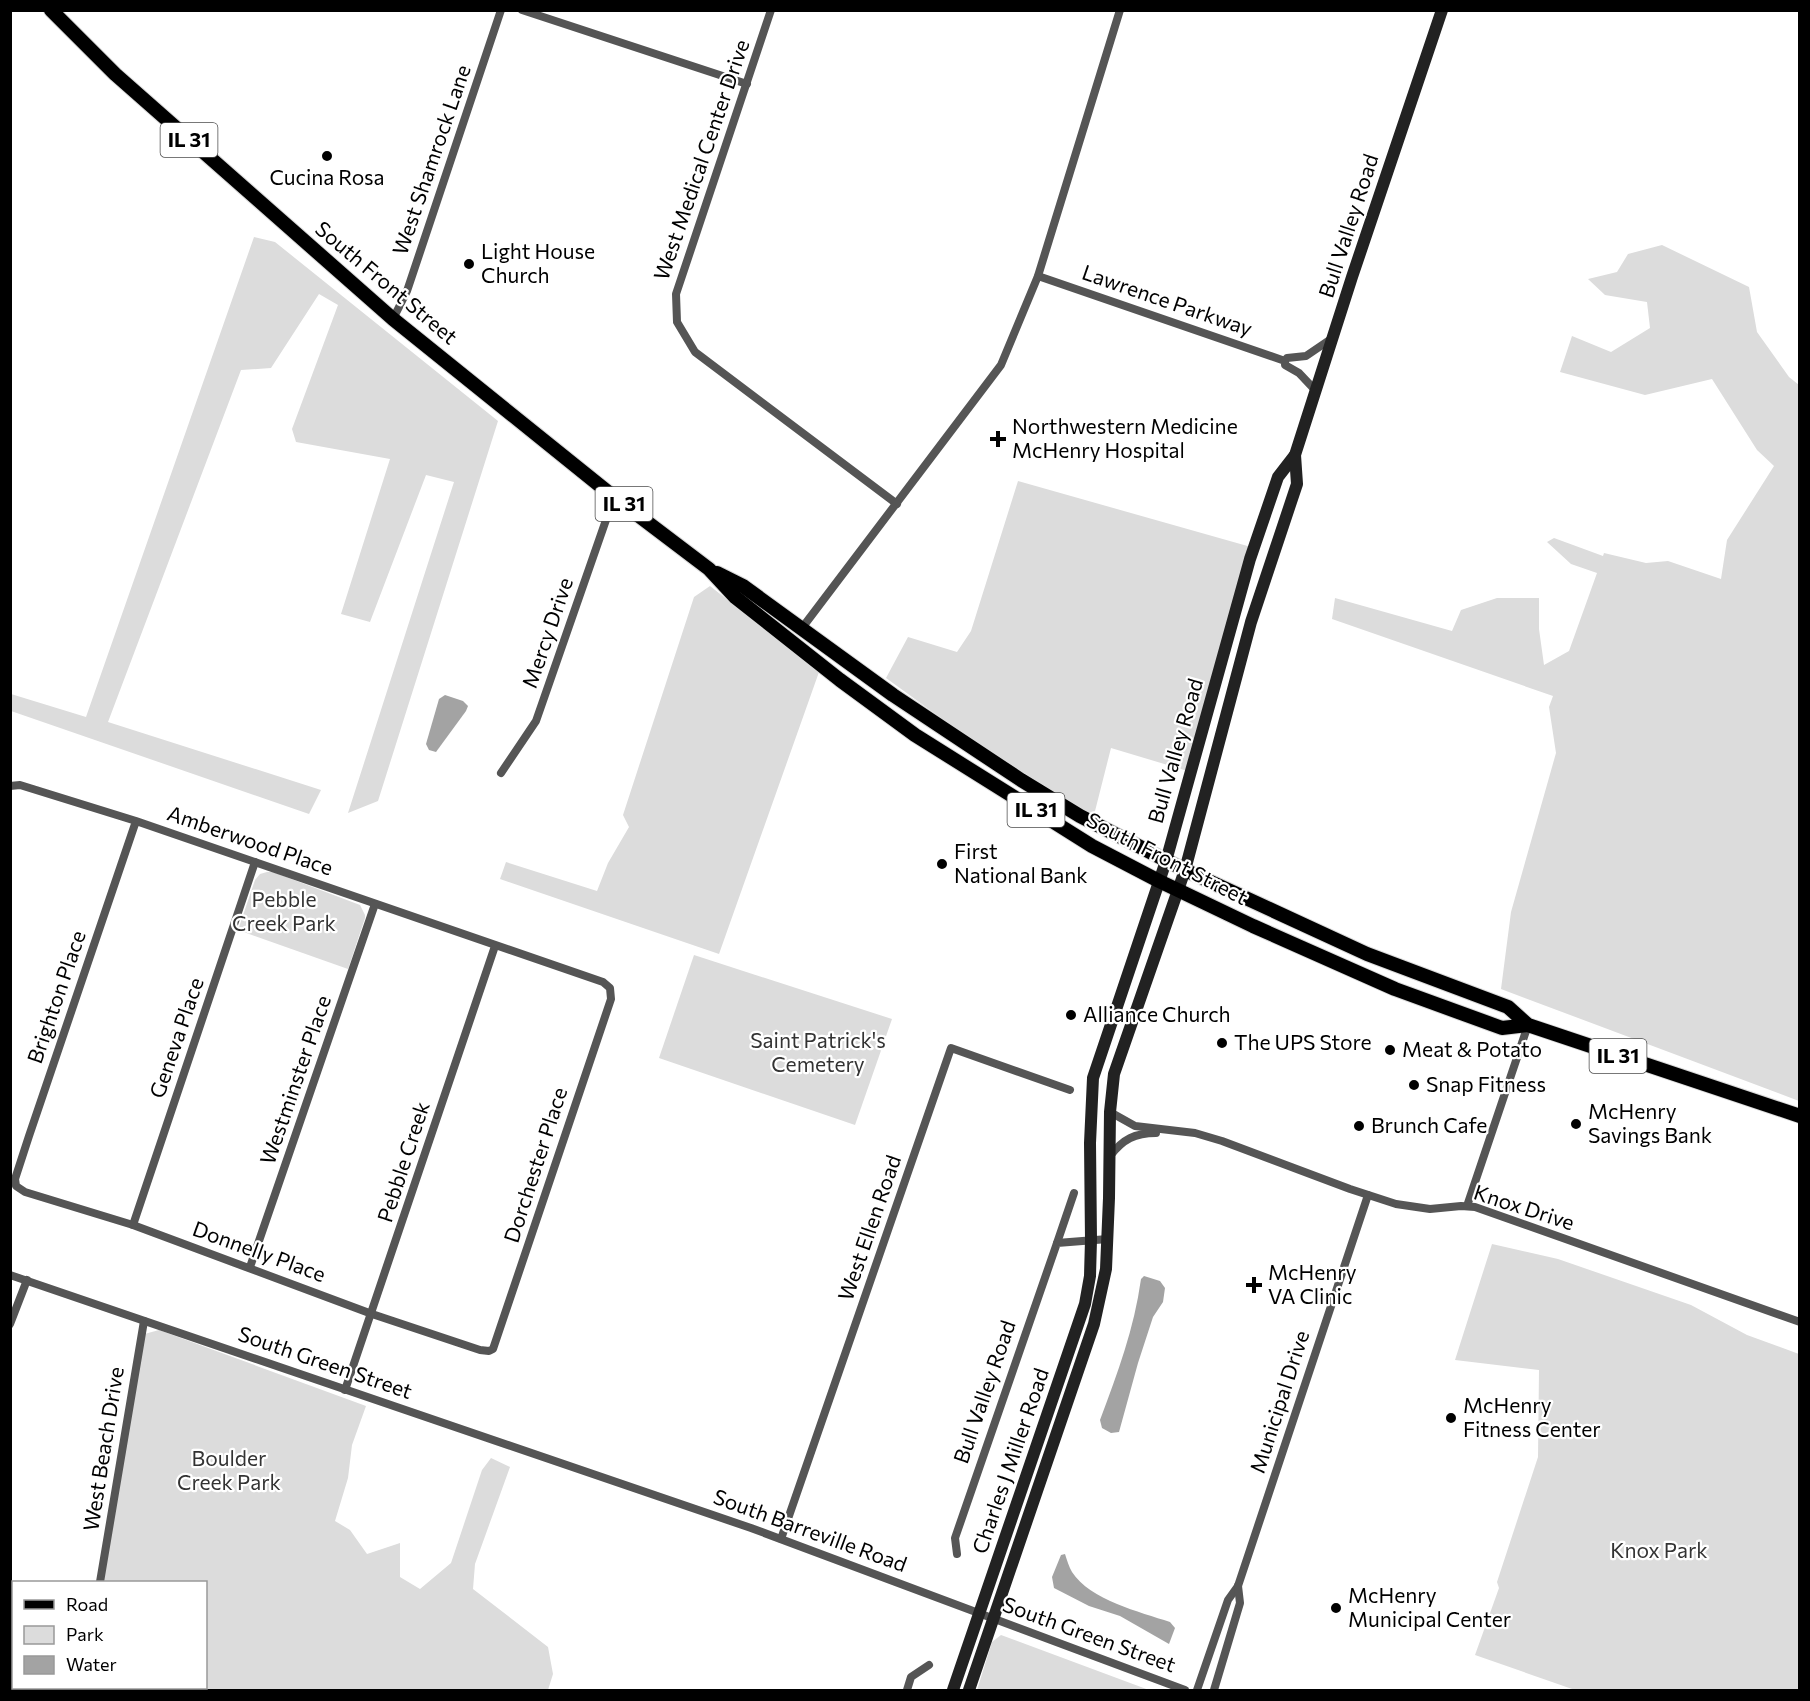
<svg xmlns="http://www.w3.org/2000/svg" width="1810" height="1701" font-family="Commissioner,sans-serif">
  <rect width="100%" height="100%" fill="#fff"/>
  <g fill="#dcdcdc">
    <polygon points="254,237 275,242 498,421 378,801 348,813 454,482 426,475 370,622 341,614 390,459 296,442 292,429 338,305 319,294 271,368 241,370 108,722 321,790 309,814 11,711 11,694 86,717"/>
    <polygon points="1662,245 1749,287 1757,332 1789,377 1799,385 1799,1101 1501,989 1511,912 1556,753 1549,707 1553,696 1332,619 1335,598 1452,631 1461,610 1497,598 1539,598 1539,629 1544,665 1569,651 1597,573 1571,564 1547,542 1554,538 1603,556 1604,553 1646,563 1668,561 1721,579 1727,540 1774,466 1757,450 1712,379 1645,395 1560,372 1572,336 1611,352 1650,328 1647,302 1605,295 1588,279 1617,272 1628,254"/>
    <polygon points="1018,481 1251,547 1191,772 1111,748 1093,819 1040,790 886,678 908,637 957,652 971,631"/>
    <polygon points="710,586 819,672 719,954 500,879 506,862 597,891 608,863 629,827 623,815 694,597"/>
    <polygon points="267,872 273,872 360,905 365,915 365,918 348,969 238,930 255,880 260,874"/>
    <polygon points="694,955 892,1019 855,1125 659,1058"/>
    <polygon points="1492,1244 1558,1259 1691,1305 1747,1335 1799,1354 1799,1690 1575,1690 1475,1655 1499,1588 1497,1582 1538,1457 1539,1370 1455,1360"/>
    <polygon points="159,1330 366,1406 352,1445 348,1478 335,1521 350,1530 367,1554 400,1543 400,1577 420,1589 451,1563 482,1470 491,1458 510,1467 475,1564 473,1589 548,1647 553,1674 548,1690 82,1690 83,1688 206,1688 206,1582 100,1582 141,1335"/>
    <polygon points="1001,1635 1149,1690 977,1690 992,1642"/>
  </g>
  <g fill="#a3a3a3">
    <polygon points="445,695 463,701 468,706 466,711 436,752 429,750 426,744 439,699"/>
    <path d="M1144,1276l16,5 5,7 -2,14 -10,15 -15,46 -19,69 -8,1 -9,-5 -2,-8c18,-48 34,-91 41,-141z"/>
    <path d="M1065,1554c2,6 4,13 7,18 18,28 68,40 98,50l5,6 -6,16 -49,-28 -31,-10 -35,-18 -2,-11 9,-22z"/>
  </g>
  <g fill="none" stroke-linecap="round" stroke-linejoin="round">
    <defs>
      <g id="primary">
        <polyline points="51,10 115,74 393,319 614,497 709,569 735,597 840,680 915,735 1092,846 1159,881 1253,926 1395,989 1502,1028 1528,1025"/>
        <polyline points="717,573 743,586 893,695 1021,780 1080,816 1185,870 1367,954 1508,1007 1528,1025 1800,1116"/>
      </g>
    </defs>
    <use href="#primary" stroke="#dbdbdb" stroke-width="16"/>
    <g stroke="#555" stroke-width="8">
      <polyline points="522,10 747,84"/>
      <polyline points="771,10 676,294 677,322 695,352 897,504"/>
      <polyline points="1038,276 1285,361 1285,365 1299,373 1316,391"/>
      <polyline points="393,319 407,291 501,10"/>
      <polyline points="1285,361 1287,358 1306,356 1331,339"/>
      <polyline points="802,628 1001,365 1038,276 1120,10"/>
      <polyline points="501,773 536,721 614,497"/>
      <polyline points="10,786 20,785 136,821 603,982 610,988 611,999 493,1349 489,1351 480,1350 372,1314 133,1225 25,1192 16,1186 15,1179 29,1136 136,821"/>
      <polyline points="1110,1112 1135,1126 1195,1133 1222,1141 1350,1189 1396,1204 1430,1209 1461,1206 1475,1207 1800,1322"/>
      <path d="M1110,1156c13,-17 25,-23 46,-23"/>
      <polyline points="1467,1206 1528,1025"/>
      <polyline points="133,1225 255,862"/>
      <polyline points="1057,1243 1074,1193"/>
      <polyline points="250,1267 375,904"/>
      <polyline points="10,1275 751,1528 1185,1690"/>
      <polyline points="10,1324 27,1280"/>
      <polyline points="345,1390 495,946"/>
      <polyline points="781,1539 951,1048 1070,1090"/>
      <polyline points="957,1554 955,1538 1057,1243 1108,1239"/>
      <polyline points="100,1582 144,1321"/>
      <polyline points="10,1616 14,1617"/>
      <polyline points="82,1690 83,1688"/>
      <polyline points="907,1690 911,1677 929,1665"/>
      <polyline points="1197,1690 1228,1600 1238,1586 1368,1195"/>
      <polyline points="1214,1690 1240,1603 1238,1586"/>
    </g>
    <g stroke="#222" stroke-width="12">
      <polyline points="953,1690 1085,1304 1090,1276 1091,1240 1090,1143 1093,1078 1166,861 1250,559 1278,477 1295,455 1352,277 1442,10"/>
      <polyline points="969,1690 1094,1324 1106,1269 1109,1198 1110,1112 1114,1074 1185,870 1251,622 1297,484 1295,455"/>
    </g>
    <use href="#primary" stroke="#000" stroke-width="14"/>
  </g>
  <g fill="#000" stroke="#fff" stroke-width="2">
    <circle cx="327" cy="156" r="6"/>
    <circle cx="469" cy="264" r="6"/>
    <path d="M995 430h6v6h6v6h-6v6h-6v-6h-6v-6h6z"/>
    <circle cx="942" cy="864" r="6"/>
    <circle cx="1071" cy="1015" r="6"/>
    <circle cx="1222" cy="1043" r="6"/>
    <circle cx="1390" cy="1050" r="6"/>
    <circle cx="1414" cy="1085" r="6"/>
    <circle cx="1576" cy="1124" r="6"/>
    <circle cx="1359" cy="1126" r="6"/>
    <path d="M1251 1276h6v6h6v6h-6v6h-6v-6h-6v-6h6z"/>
    <circle cx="1451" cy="1418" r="6"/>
    <circle cx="1336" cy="1608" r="6"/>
  </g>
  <g text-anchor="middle" stroke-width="4.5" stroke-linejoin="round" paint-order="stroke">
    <g fill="#fff" stroke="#4c4c4c" stroke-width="1.5">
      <rect x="160.5" y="123" width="57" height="34" rx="4.5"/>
      <rect x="595.5" y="487" width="57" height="34" rx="4.5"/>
      <rect x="1007.5" y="793" width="57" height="34" rx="4.5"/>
      <rect x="1589.5" y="1039" width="57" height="34" rx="4.5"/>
    </g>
    <g font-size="20" font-weight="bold" fill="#000">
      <text x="189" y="147">IL 31</text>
      <text x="624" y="511">IL 31</text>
      <text x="1036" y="817">IL 31</text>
      <text x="1618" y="1063">IL 31</text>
    </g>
    <g font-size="21" fill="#000" stroke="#fff">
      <text transform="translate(432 160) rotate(-71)" y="7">West Shamrock Lane</text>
      <text transform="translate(702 160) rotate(-71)" y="7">West Medical Center Drive</text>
      <text transform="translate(1349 226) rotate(-72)" y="7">Bull Valley Road</text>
      <text transform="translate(386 283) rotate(40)" y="7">South Front Street</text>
      <text transform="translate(1167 301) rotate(19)" y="7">Lawrence Parkway</text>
      <text transform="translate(548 633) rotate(-71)" y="7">Mercy Drive</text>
      <text transform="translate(1176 751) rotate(-74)" y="7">Bull Valley Road</text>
      <text transform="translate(250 841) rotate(19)" y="7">Amberwood Place</text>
      <text transform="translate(1167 859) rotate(27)" y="7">South Front Street</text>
      <text transform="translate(57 997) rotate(-71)" y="7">Brighton Place</text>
      <text transform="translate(177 1038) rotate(-71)" y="7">Geneva Place</text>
      <text transform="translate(296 1080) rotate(-71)" y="7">Westminster Place</text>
      <text transform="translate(404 1162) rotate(-72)" y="7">Pebble Creek</text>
      <text transform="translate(536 1165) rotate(-72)" y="7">Dorchester Place</text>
      <text transform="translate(1524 1208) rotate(18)" y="7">Knox Drive</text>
      <text transform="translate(870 1228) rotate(-71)" y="7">West Ellen Road</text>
      <text transform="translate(259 1252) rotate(20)" y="7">Donnelly Place</text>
      <text transform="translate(325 1363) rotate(19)" y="7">South Green Street</text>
      <text transform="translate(985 1392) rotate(-71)" y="7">Bull Valley Road</text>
      <text transform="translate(1280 1402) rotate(-72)" y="7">Municipal Drive</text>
      <text transform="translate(104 1449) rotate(-81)" y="7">West Beach Drive</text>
      <text transform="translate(1011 1461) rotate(-71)" y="7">Charles J Miller Road</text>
      <text transform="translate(810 1531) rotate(20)" y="7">South Barreville Road</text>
      <text transform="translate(1089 1635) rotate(20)" y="7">South Green Street</text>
    </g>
    <g font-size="21" fill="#000" stroke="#fff" text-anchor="start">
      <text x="327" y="185" text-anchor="middle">Cucina Rosa</text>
      <text x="481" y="259">Light House<tspan x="481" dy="24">Church</tspan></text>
      <text x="1012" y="434">Northwestern Medicine<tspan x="1012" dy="24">McHenry Hospital</tspan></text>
      <text x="954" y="859">First<tspan x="954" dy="24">National Bank</tspan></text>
      <text x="1083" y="1022">Alliance Church</text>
      <text x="1234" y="1050">The UPS Store</text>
      <text x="1402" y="1057">Meat &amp; Potato</text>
      <text x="1426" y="1092">Snap Fitness</text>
      <text x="1588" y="1119">McHenry<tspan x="1588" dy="24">Savings Bank</tspan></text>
      <text x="1371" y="1133">Brunch Cafe</text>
      <text x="1268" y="1280">McHenry<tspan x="1268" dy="24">VA Clinic</tspan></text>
      <text x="1463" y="1413">McHenry<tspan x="1463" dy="24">Fitness Center</tspan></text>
      <text x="1348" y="1603">McHenry<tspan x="1348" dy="24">Municipal Center</tspan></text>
    </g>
    <g font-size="21" fill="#333" stroke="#fff">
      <text x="284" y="907">Pebble<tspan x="284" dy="24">Creek Park</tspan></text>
      <text x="818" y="1048">Saint Patrick's<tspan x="818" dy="24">Cemetery</tspan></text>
      <text x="229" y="1466">Boulder<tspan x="229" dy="24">Creek Park</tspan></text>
      <text x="1659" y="1558">Knox Park</text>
    </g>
  </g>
  <rect width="1810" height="1701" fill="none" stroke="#000000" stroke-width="24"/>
  <rect x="12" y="1581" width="195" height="108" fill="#ffffff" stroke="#999999" stroke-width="1.5"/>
  <rect x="24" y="1600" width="30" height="9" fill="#000000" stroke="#999999" stroke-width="1.5"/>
  <text x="66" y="1611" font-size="18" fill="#000000">Road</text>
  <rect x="24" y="1626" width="30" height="18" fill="#dcdcdc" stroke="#999999" stroke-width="1.5"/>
  <text x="66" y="1641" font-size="18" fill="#000000">Park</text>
  <rect x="24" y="1656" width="30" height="18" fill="#a3a3a3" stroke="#999999" stroke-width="1.5"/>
  <text x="66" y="1671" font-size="18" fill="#000000">Water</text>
</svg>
